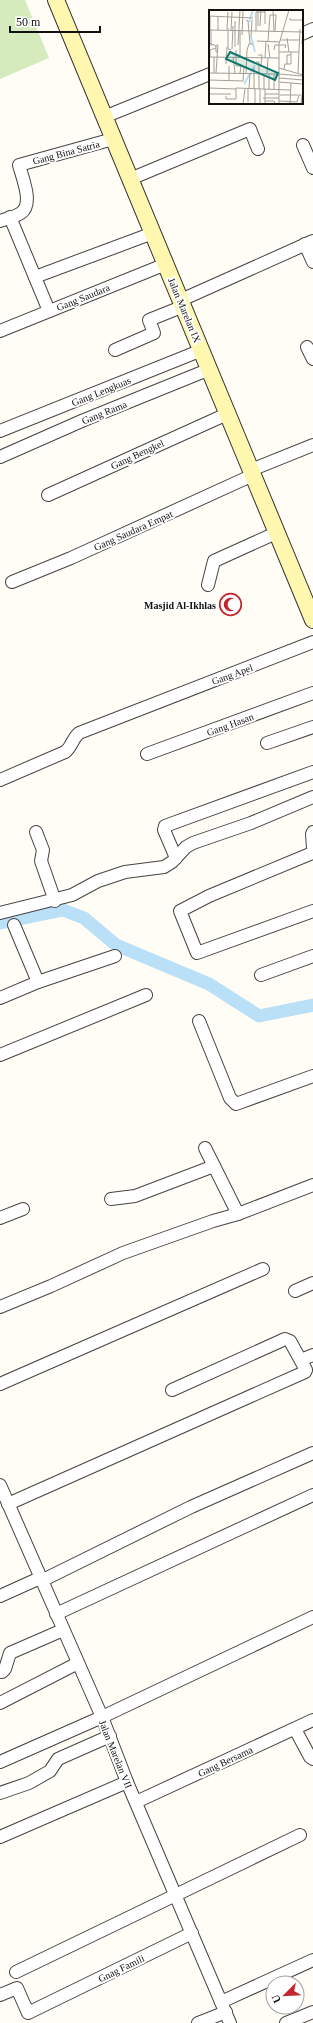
<svg xmlns="http://www.w3.org/2000/svg" width="313" height="2023" font-family="Georgia,serif">
  <rect width="100%" height="100%" fill="#fffdf5"/>
  <polygon fill="#d5ebbd" points="0,0 25,0 49,58 0,79"/>
  <g fill="none" stroke-linecap="round" stroke-linejoin="round">
    <polyline stroke="#b9e0f7" stroke-width="13" points="0,923 63,910 84,918 116,945 209,984 259,1016 313,1005"/>
    <defs>
      <g id="minor">
        <polyline points="302,34 313,29"/>
        <polyline points="104,117 210,74"/>
        <polyline points="303,145 313,168"/>
        <polyline points="130,179 250,129 258,149"/>
        <polyline points="10,217 49,311"/>
        <path d="M0,221c6,-2 15,-4 21,-8 13,-9 1,-36 -2,-48l94,-26"/>
        <polyline points="305,244 313,262"/>
        <polyline points="35,277 153,233"/>
        <polyline points="181,300 313,241"/>
        <polyline points="0,331 166,264"/>
        <polyline points="307,347 313,359"/>
        <polyline points="115,350 154,333 149,320 184,306"/>
        <polyline points="0,431 202,350"/>
        <polyline points="0,457 84,420 210,369"/>
        <polyline points="251,470 313,445"/>
        <polyline points="48,495 227,414"/>
        <polyline points="12,582 71,558 253,475"/>
        <polyline points="208,585 214,561 276,533"/>
        <polyline points="267,743 313,727"/>
        <polyline points="147,754 313,693"/>
        <path d="M0,780l65,-28c7,-5 7,-13 14,-19l234,-91"/>
        <polyline points="36,832 43,850 41,861 55,901"/>
        <polyline points="313,832 312,834 313,848"/>
        <polyline points="313,851 310,854 209,896 180,911 197,953 313,911"/>
        <polyline points="176,858 164,830 165,826 313,772"/>
        <polyline points="0,913 72,895 98,881 125,872 164,867 172,862 186,847 193,843 251,823 313,797"/>
        <polyline points="14,925 38,982"/>
        <polyline points="261,975 313,956"/>
        <polyline points="0,998 38,982 115,956"/>
        <polyline points="199,1021 230,1098 236,1104 313,1076"/>
        <polyline points="0,1055 146,995"/>
        <polyline points="205,1148 238,1214"/>
        <polyline points="111,1199 135,1196 214,1166"/>
        <polyline points="0,1218 23,1209"/>
        <polyline points="295,1291 313,1283"/>
        <polyline points="0,1307 51,1286 123,1253 213,1221 238,1214 313,1185"/>
        <polyline points="301,1360 313,1355"/>
        <polyline points="0,1384 263,1269"/>
        <polyline points="0,1485 102,1717 127,1782 230,2023"/>
        <polyline points="8,1504 305,1372 306,1370 290,1341 285,1339 172,1390"/>
        <polyline points="41,1581 191,1507 313,1453"/>
        <polyline points="0,1596 40,1578"/>
        <polyline points="56,1614 313,1495"/>
        <polyline points="2,1672 5,1669 10,1653 63,1630"/>
        <polyline points="0,1703 78,1663"/>
        <polyline points="295,1729 310,1757 313,1759"/>
        <polyline points="0,1762 102,1717 313,1617"/>
        <polyline points="0,1793 29,1783 50,1771 58,1759 110,1736"/>
        <polyline points="136,1802 313,1720"/>
        <polyline points="0,1837 127,1782"/>
        <polyline points="16,1972 300,1835"/>
        <polyline points="0,1995 17,1988 28,2013 192,1933"/>
        <polyline points="221,2002 313,1960"/>
        <polyline points="198,2023 226,2012"/>
        <polyline points="286,2023 313,2012"/>
      </g>
      <polyline id="secondary" points="56,0 313,620"/>
    </defs>
    <use href="#minor" stroke="#444" stroke-width="14"/>
    <use href="#secondary" stroke="#333" stroke-width="18"/>
    <use href="#minor" stroke="#fff" stroke-width="12"/>
    <use href="#secondary" stroke="#fff6b0" stroke-width="16"/>
  </g>
  <defs>
    <symbol id="mosque-ring" viewBox="-11 -11 22 22"><circle r="9.5" fill="#fff" stroke="#c4262e" stroke-width="1.5"/><path d="M3.5-4.9A6 6 0 1 0 3.5 4.9A5 5 0 1 1 3.5-4.9Z" fill="#c4262e"/></symbol>
  </defs>
  <g fill-rule="evenodd">
    <use href="#mosque-ring" x="218" y="592" width="25" height="25"/>
  </g>
  <g text-anchor="middle" stroke-width="4" stroke-linejoin="round" paint-order="stroke">
    <g font-size="10" fill="#111" stroke="#fff">
      <text transform="translate(66 152) rotate(-15)" y="4">Gang Bina Satria</text>
      <text transform="translate(83 297) rotate(-22)" y="4">Gang Saudara</text>
      <text transform="translate(185 310) rotate(67)" y="4">Jalan Marelan IX</text>
      <text transform="translate(101 391) rotate(-22)" y="4">Gang Lengkuas</text>
      <text transform="translate(104 412) rotate(-22)" y="4">Gang Rama</text>
      <text transform="translate(137 454) rotate(-25)" y="4">Gang Bengkel</text>
      <text transform="translate(133 530) rotate(-24)" y="4">Gang Saudara Empat</text>
      <text transform="translate(232 674) rotate(-20)" y="4">Gang Apel</text>
      <text transform="translate(230 724) rotate(-20)" y="4">Gang Hasan</text>
      <text transform="translate(116 1754) rotate(68)" y="4">Jalan Marelan VII</text>
      <text transform="translate(225 1761) rotate(-25)" y="4">Gang Bersama</text>
      <text transform="translate(121 1968) rotate(-26)" y="4">Gnag Famili</text>
    </g>
    <g font-size="10" font-weight="bold" fill="#111" stroke="#fff" text-anchor="end">
      <text x="216" y="609">Masjid Al-Ikhlas</text>
    </g>
  </g>
  <g transform="translate(209 10)">
    <rect width="94" height="94" fill="#fffdf5"/>
    <path fill="none" stroke="#b9e0f7" stroke-width="2" d="M40,12l4,-12M42,27l4,15M35,74l11,-19"/>
    <path fill="none" stroke="#a09f9a" stroke-width="1" d="M64,0l1,21M56,1v13M0,6l44,2M81,8v2h12M37,10l2,1 2,23M49,16v-15M51,16l1,-16M19,18v21l3,1M18,19l1,-17M0,20l94,2M1,20v-14M9,20v-14M22,20l1,-18M47,21v-19h9M33,25l1,-25M42,27l1,-17M78,28l2,14M71,30h20M48,31l23,1M59,31l2,-26h6l-1,16M0,33l7,3v6h2M59,34l2,14M93,34l1,-15M7,35h2l-2,28M29,35l2,-35M2,36v-16M26,37v-26M23,39l1,-23M65,40l1,-5h11l-1,3M70,42h20M49,45h4l-1,10M0,47l70,1M1,47v-7l6,-2M24,47l2,16M31,47v-27M56,48l1,-17M47,52h3v12M17,54l1,-17M78,54v-9h4M27,56v-16M27,56h5l-1,7M70,58l24,7M75,59l1,-5h6v-12M0,63l70,1M5,63v-16M89,63l2,-44M37,64l1,-24 2,-6h4M58,64l1,-16M70,64l23,2M70,65v29M70,66v-32l10,-34M70,68l24,2M0,70l34,1 1,-15M20,71v-15M70,72l24,2M0,78l27,1M40,79l1,-15M45,79v-21M50,79v-15M55,79v-15M60,79v-15M65,79v-15M0,84h22M56,84h14M71,85h18M17,86v3h10v-11l54,2M54,88h16M56,91h9l1,3M70,91l18,1 2,-7h2M39,92v-13M46,93v-14M34,94l2,-15M51,94v-15M56,94v-15M81,94l1,-21M92,94l2,-16"/>
    <path fill="#0f766e" fill-opacity="0.15" stroke="#0f766e" stroke-width="2" d="M21,42l48,21 -3,7 -49,-21z"/>
    <rect width="94" height="94" fill="none" stroke="#111" stroke-width="2"/>
  </g>
  <g transform="translate(285 1995) rotate(246)"><circle r="19" fill="#ffffff" stroke="#a0a0a0"/>
  <path d="M0-3L7 15L0 10L-7 15Z" fill="#c4262e"/>
  <text y="-6" font-size="11" font-weight="bold" text-anchor="middle" fill="#111111">U</text>
  </g>
  <path d="M10 26v6h90v-6" fill="none" stroke="#111111" stroke-width="2"/>
  <text x="16" y="26" font-size="12" fill="#111111" stroke="#ffffff" stroke-width="3" paint-order="stroke">50 m</text>
</svg>
